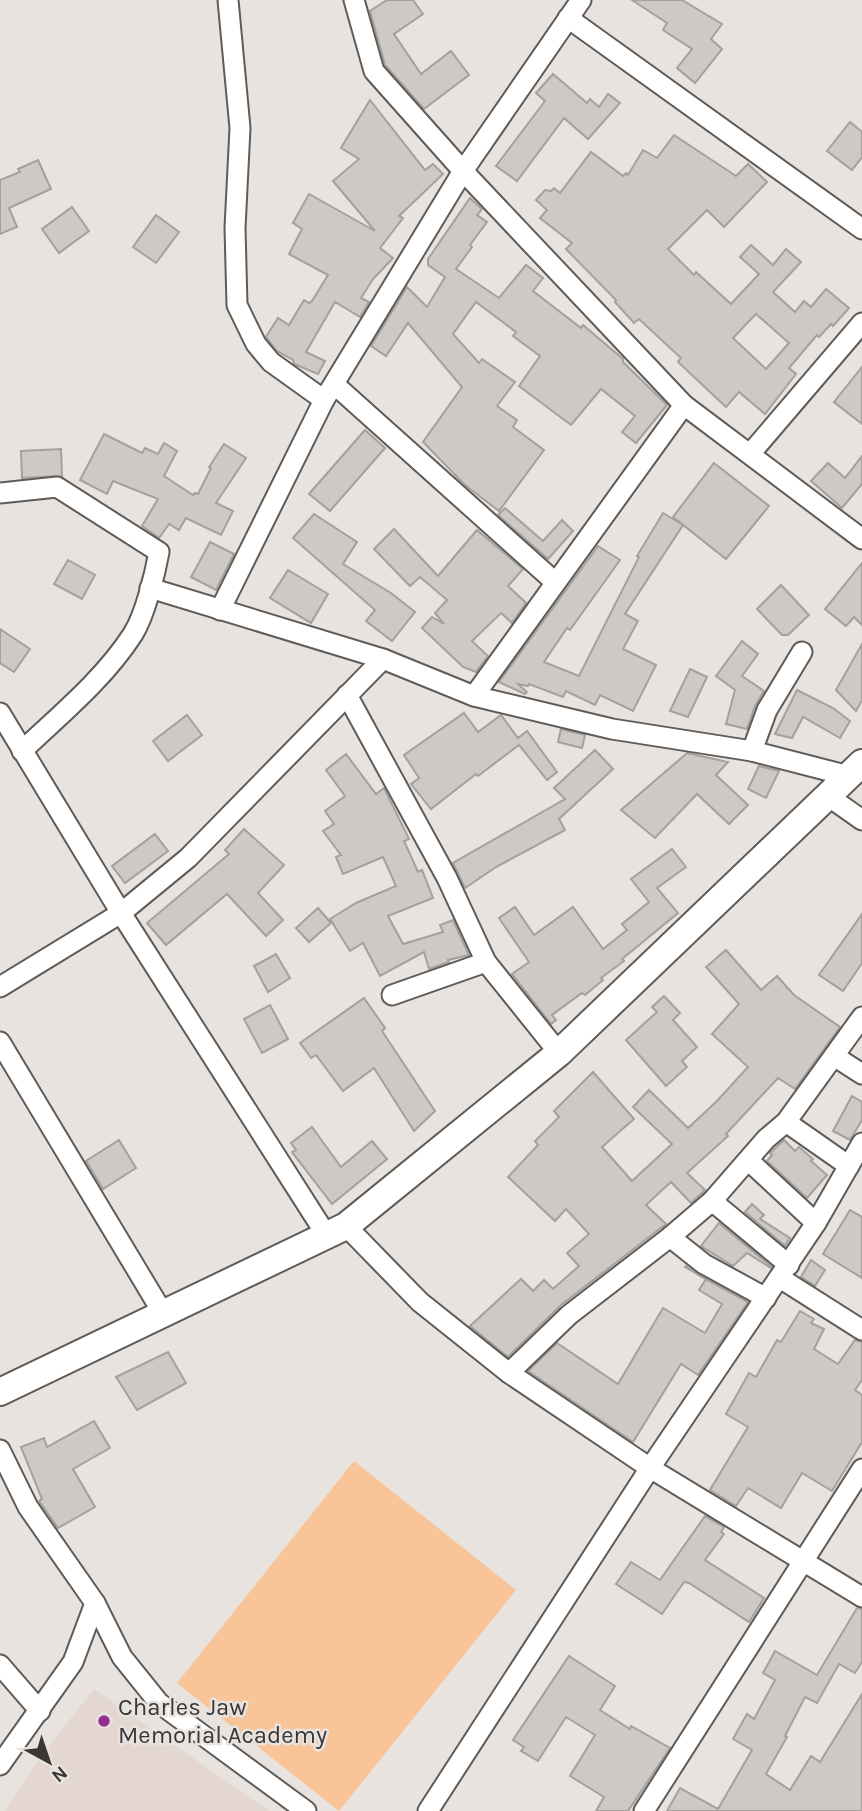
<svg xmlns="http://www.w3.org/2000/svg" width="862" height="1811" font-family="Karla,sans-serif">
  <rect width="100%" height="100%" fill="#e8e3df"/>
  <polygon fill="#e3d7cf" points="94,1689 269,1811 5,1811 44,1752"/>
  <polygon fill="#f9c498" points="354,1461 516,1590 339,1811 177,1683"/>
  <g fill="#cec9c5" stroke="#a4a09c" stroke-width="2" fill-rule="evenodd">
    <polygon points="387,0 413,0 423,14 394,34 421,74 451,51 469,75 424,109 385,65 370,11"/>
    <polygon points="632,0 682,0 722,24 711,39 722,49 695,83 677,68 692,49 663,30 667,23"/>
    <polygon points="553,74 587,103 590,99 599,107 608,94 620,103 588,139 564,118 517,181 496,166 545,101 536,93"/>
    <polygon points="370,100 425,170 433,164 443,174 399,216 403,218 380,248 393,258 373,279 361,298 369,302 360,317 335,302 306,352 325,361 318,374 294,364 293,360 277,351 266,337 278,318 289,325 304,300 309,303 312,301 328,275 289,254 302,229 293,223 309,194 375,231 333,181 359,159 341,148"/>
    <polygon points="850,122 862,132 862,157 852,170 827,151"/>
    <path d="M674,135l62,41 12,-12 19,18 -43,45 -17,-17 -39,39 26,26 2,-3 35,32 28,-30 -19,-17 11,-12 22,20 13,-16 15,13 -28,30 22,20 9,-11 7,6 15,-18 23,19 -16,18 -2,-2 -12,13 -2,-2 -28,33 7,6 -31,40 -26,-22 -13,15 -48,-45 3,-4 -42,-39 -5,4 -19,-21 1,-2 -50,-51 6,-6 -32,-25 7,-8 -11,-10 9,-10 6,1 3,-3 6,5 31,-41 32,24 3,-3 2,2 15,-25 14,8zM756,314l33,29 -23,26 -33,-31z"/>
    <polygon points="38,160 51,189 9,208 17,227 0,234 0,180 20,172 18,169"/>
    <polygon points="470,198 482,209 477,215 487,222 470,245 472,247 456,269 499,298 526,265 543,278 533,291 581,328 583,325 623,359 623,362 667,405 636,443 622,432 635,416 601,389 571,425 519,386 540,356 513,336 516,332 476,302 453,334 479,363 482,359 515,382 497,406 517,420 513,427 544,450 499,511 465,485 423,442 462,387 408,323 386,356 371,346 407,287 427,307 445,277 428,265 428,259"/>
    <polygon points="72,207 89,231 59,253 42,229"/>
    <polygon points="156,215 179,232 156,263 133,247"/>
    <polygon points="862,367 862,424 834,402"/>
    <polygon points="365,430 385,448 330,511 309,494"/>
    <polygon points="104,434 142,453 145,448 158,454 164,443 177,451 164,476 193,495 195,493 198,494 211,468 209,467 224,444 246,458 216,503 233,511 221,535 186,518 179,530 169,524 159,538 142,526 158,499 113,481 107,494 80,480"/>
    <polygon points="61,449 62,476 22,478 21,451"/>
    <polygon points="862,456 862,484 842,508 811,481 828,463 845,478"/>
    <polygon points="714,463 769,506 726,559 673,517"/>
    <polygon points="505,508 543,541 562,520 573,531 548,559 498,515"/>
    <polygon points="663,513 683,525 625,614 638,621 623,649 656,665 633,711 600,695 595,705 566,691 563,697 529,684 528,686 518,684 527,692 525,694 499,682 598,546 620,560 570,630 567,628 544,662 579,676 639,557 637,556"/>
    <polygon points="314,514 357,542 343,564 391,593 415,612 392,641 366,621 375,610 293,538"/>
    <polygon points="394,529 438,576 477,530 523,569 508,586 526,603 512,623 501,613 472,641 488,656 476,672 463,667 422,628 432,617 444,624 435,613 447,600 420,577 410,586 374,549"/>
    <polygon points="210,542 234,554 216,590 191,577"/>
    <polygon points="68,560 95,575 82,599 54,584"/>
    <polygon points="862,563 862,625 854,617 846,626 825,609"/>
    <polygon points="288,570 328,594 311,623 270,598"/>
    <polygon points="781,585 809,615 788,635 782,635 757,609"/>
    <polygon points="0,629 30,649 14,672 0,663"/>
    <polygon points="742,641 758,654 742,676 764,691 755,706 747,729 726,724 735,690 716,676"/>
    <polygon points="862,644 862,700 856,711 836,690"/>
    <polygon points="690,669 707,677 688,717 670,711"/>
    <polygon points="797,690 833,708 850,721 840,738 803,717 792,738 775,734"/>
    <polygon points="464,713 478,732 501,715 518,738 527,731 557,772 547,780 519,745 478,776 476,774 431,809 411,784 419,778 404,755"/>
    <polygon points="187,715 202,735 168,761 153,741"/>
    <polygon points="561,729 585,735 582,748 558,742"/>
    <polygon points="595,750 613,769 559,819 565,830 496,867 465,888 453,863 565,799 554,788"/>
    <polygon points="687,753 728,762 716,775 748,805 729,824 697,794 655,838 621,810"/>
    <polygon points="346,754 376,794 384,788 409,839 404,841 418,872 422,870 433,898 388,916 403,944 443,932 440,925 453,920 469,955 448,960 449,962 429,969 424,952 380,976 363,943 350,951 330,919 356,903 396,886 383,857 343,874 336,857 341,855 323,831 334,824 325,811 345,796 326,770"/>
    <polygon points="759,766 779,771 766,798 748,789"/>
    <polygon points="244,829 284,865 258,893 283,920 266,936 227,894 166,945 147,923 229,854 225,850"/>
    <polygon points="155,834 168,851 125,883 112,866"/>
    <polygon points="672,849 686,867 657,888 678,913 622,959 624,961 601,978 603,980 585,995 582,993 552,1015 556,1020 551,1024 512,974 529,962 499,918 515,907 534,935 573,907 603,949 627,930 622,924 649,902 631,879"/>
    <polygon points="318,908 331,923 309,942 296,928"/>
    <polygon points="862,914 862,963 843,991 819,975"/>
    <polygon points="726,950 761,990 777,976 794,995 840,1027 795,1089 778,1078 726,1134 728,1136 687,1173 705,1190 703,1192 691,1203 671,1182 646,1205 666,1224 561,1305 508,1357 470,1326 521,1279 533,1291 544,1280 553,1289 579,1266 567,1253 589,1234 566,1209 555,1221 508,1177 538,1145 535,1141 559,1117 554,1111 593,1072 634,1119 602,1147 632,1181 672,1144 633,1107 649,1090 688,1128 716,1102 748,1067 712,1034 739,1004 706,967"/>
    <polygon points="276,954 290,978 268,992 254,966"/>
    <polygon points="664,996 680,1013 673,1020 697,1047 682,1061 687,1067 666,1086 626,1040 657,1012 652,1007"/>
    <polygon points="364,998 385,1028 382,1031 435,1111 414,1131 374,1068 343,1091 316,1055 311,1058 300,1043"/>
    <polygon points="270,1005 288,1039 262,1053 244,1019"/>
    <polygon points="852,1096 862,1102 862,1120 850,1140 833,1131"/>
    <polygon points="312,1127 341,1167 372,1141 387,1159 332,1204 292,1152 296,1150 291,1143"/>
    <polygon points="119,1140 136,1168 103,1189 86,1161"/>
    <polygon points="784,1140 795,1151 799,1147 813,1159 811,1161 827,1175 807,1198 767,1161 772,1155 770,1153"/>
    <polygon points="752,1204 764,1215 760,1219 790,1238 785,1246 745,1212"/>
    <polygon points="850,1210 862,1217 862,1278 823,1254"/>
    <polygon points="719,1223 772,1267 771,1268 747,1253 733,1266 701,1246"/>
    <polygon points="811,1260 825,1270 815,1286 801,1277"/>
    <polygon points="686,1266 698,1275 748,1302 698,1375 681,1364 633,1442 528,1371 557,1343 618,1384 663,1308 705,1333 722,1304 699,1290 706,1279 685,1267"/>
    <polygon points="800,1311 814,1319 811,1323 824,1329 814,1349 838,1364 855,1340 862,1342 862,1380 855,1390 862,1395 862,1442 832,1491 802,1473 781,1508 748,1488 736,1506 710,1490 748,1427 726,1414 749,1373 756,1377 777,1340 781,1342"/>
    <polygon points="168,1352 186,1383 137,1410 116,1377"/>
    <polygon points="94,1421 110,1448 73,1469 95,1507 58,1528 39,1501 42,1499 21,1447 44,1438 47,1447"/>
    <polygon points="705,1516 724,1527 721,1532 724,1534 705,1560 764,1598 749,1622 689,1583 684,1582 662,1614 616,1584 631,1562 660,1580"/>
    <polygon points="857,1608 862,1609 862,1662 855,1673 839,1664 817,1703 805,1697 785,1736 787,1737 766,1774 790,1790 811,1756 820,1762 862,1694 862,1811 667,1811 680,1788 718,1809 752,1750 733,1739 747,1714 754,1719 775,1680 763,1673 775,1651 817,1675"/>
    <polygon points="569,1656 615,1686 600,1710 630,1729 631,1726 670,1748 628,1811 596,1811 604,1797 570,1776 595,1735 566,1717 538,1761 521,1751 524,1747 513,1740"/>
  </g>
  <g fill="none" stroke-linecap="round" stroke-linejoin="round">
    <defs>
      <g id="street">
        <polyline points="228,0 240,128 235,228 237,305 256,344 271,362 324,400"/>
        <polyline points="354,0 374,71 463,171 684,405 862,539"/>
        <polyline points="568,18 862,229"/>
        <polyline points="334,384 555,582"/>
        <polyline points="750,454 862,323"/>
        <path d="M0,493l57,-6 102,65c-4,22 -14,63 -26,82 -29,45 -72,80 -111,117"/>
        <polyline points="150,588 383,659 474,696 612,729 752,751 849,776"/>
        <polyline points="220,610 324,400 463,171 581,0"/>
        <polyline points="347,695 447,878 486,962 559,1053"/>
        <polyline points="474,696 684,405"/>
        <polyline points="0,713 121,913 327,1236"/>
        <polyline points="752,751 767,710 802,652"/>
        <polyline points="828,796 862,820"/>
        <polyline points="0,987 121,913 188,858 383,659"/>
        <polyline points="392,995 486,962"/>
        <polyline points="0,1042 164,1315"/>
        <polyline points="834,1056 862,1074"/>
        <polyline points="786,1122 849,1166"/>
        <polyline points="748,1160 816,1223"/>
        <polyline points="712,1201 789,1265"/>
        <polyline points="346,1226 420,1302 509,1373 650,1468 862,1597"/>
        <polyline points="670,1237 704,1264 766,1298"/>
        <polyline points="780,1278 862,1330"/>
        <polyline points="509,1373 569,1315 670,1237 712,1201 766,1139 786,1122 862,1017"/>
        <polyline points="0,1450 28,1507 95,1603 122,1657 159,1703 306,1811"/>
        <polyline points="0,1665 40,1711"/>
        <polyline points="0,1765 73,1662 95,1603"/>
        <polyline points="428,1811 650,1468 816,1223 862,1143"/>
        <polyline points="644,1811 862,1469"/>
      </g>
      <polyline id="secondary" points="0,1392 346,1226 559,1053 862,763"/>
    </defs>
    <use href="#street" stroke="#5f5b58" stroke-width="23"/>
    <use href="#secondary" stroke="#5f5b58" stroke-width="30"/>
    <use href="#street" stroke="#fff" stroke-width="19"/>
    <use href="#secondary" stroke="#fff" stroke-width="26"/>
  </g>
  <circle fill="#962e91" stroke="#e8e3df" stroke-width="2.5" cx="104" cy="1721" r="7"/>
  <g text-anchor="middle" stroke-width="5" stroke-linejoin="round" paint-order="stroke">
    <g font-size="24" fill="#393836" stroke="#e8e3df" text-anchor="start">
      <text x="118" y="1715">Charles Jaw<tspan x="118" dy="28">Memorial Academy</tspan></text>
    </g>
  </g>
  <g transform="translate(49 1762) rotate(140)" stroke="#e8e3df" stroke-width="5" paint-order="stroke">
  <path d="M0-5L12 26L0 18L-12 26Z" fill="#393836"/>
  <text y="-10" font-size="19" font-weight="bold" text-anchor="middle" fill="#393836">N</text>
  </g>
</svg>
